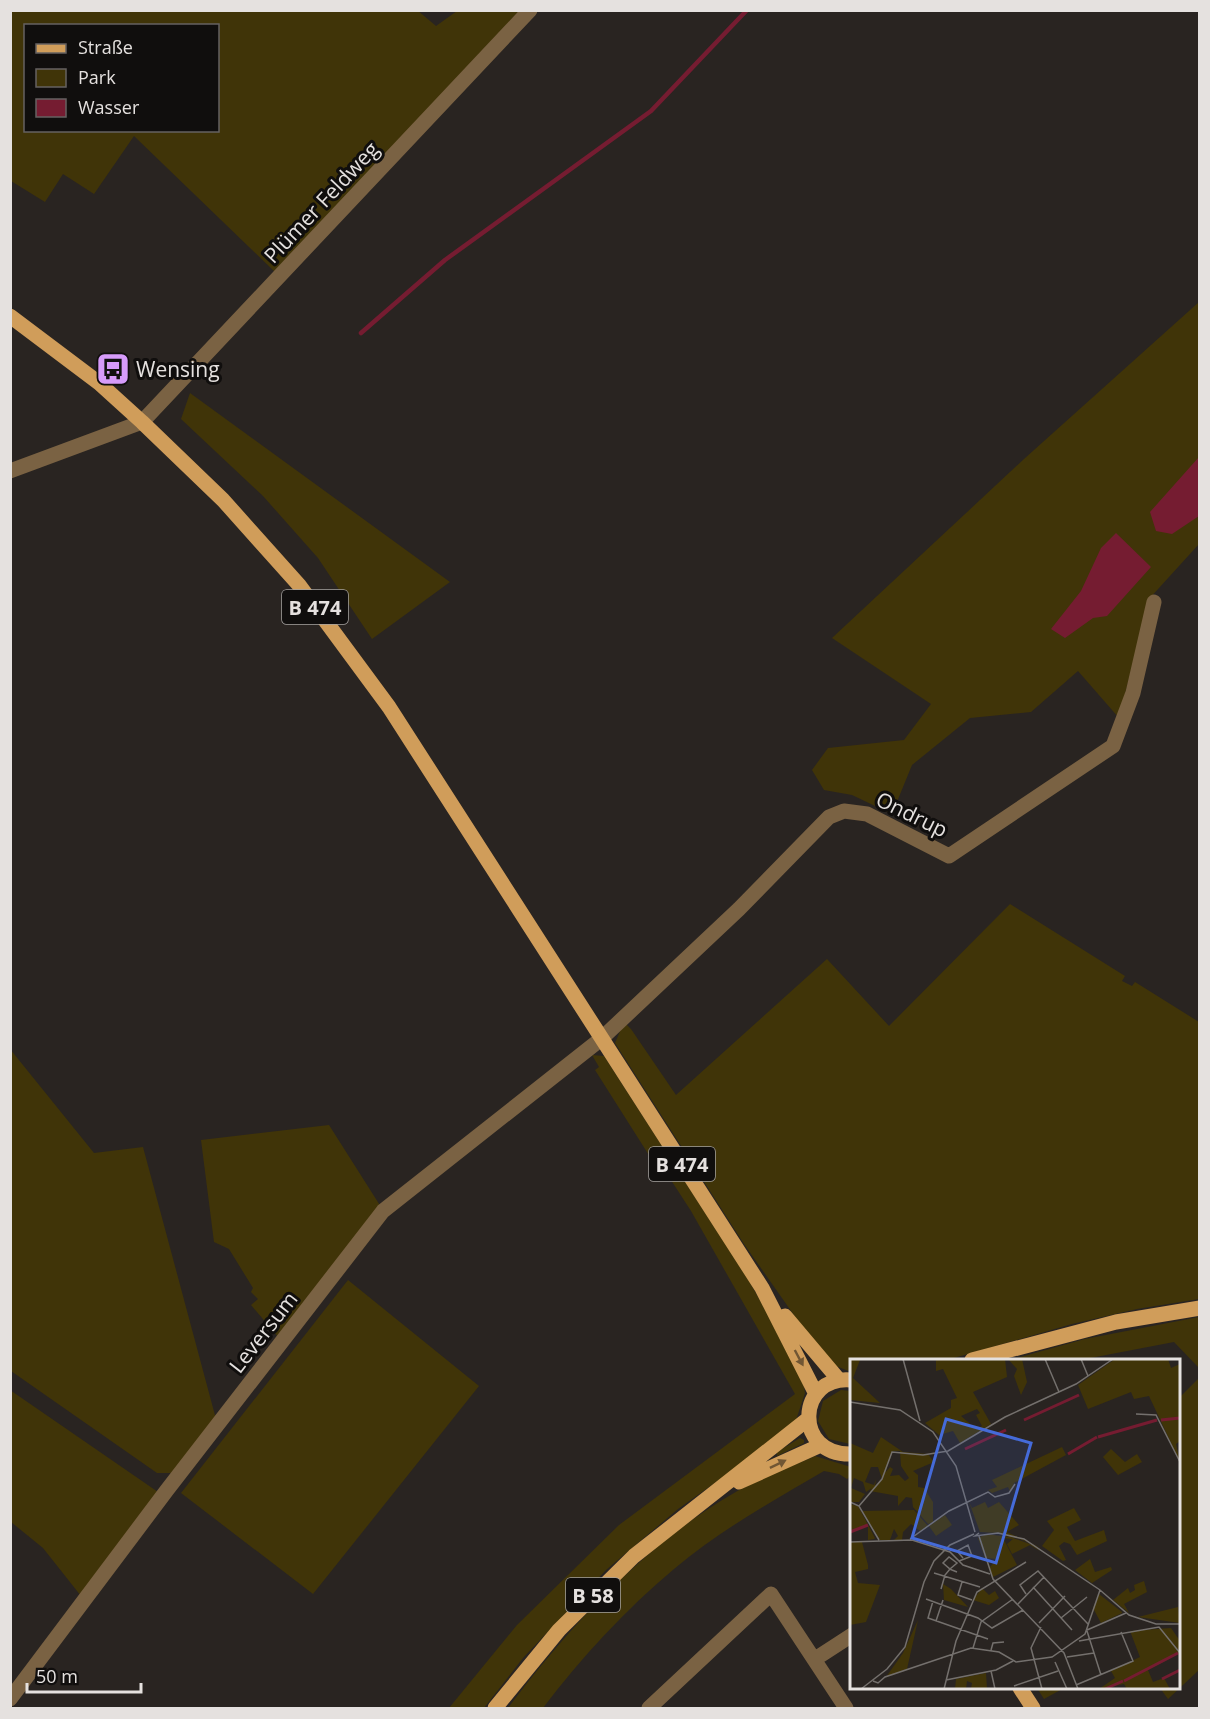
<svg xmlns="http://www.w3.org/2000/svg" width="1210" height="1719" viewBox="0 0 1210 1719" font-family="'Open Sans',sans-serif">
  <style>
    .green { fill: #403408; fill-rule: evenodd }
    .water { fill: #751c31 }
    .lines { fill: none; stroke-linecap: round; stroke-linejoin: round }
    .stream { stroke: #751c31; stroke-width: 4.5 }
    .minor { stroke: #7a6243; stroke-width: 15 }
    .tertiary { stroke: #7a6243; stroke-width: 15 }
    .primary { stroke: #d09d5a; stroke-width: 15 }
    .oneway { fill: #705634 }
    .labels { text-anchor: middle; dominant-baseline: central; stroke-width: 6; stroke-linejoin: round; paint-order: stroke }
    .shield { fill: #100e0d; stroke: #a5a2a0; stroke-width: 1.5 }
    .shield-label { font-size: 20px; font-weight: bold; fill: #e5e1df }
    .street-label { font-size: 21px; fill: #e5e1df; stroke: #100e0d }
    .poi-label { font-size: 21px; fill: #e5e1df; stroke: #100e0d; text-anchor: start }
    .inset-river { fill: none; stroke: #751c31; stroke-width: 3 }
    .inset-road { fill: none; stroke: #74706d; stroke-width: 1.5 }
    .view { fill: #456bd9; fill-opacity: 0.15; stroke: #456bd9; stroke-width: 3 }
    .inset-edge { fill: none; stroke: #e5e1df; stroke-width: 3 }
  </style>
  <rect width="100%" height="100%" fill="#292421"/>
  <path class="green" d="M417 10 436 26 457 11H519L275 272 134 136 94 194 63 174 45 202 11 181V11ZM26 26H218V130H26Z
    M1199 302V544L1149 599 1119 718 1078 671 1031 712 970 718 912 765 892 814 852 795 824 790 812 770 828 748 904 740 931 704 832 638 1024 459Z
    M190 393 450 582 372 639 318 558 263 496 181 419Z
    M1010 904 1125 976 1122 981 1132 986 1135 982 1199 1022V1299L1137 1309 1072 1324 947 1360H852L851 1372 836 1366 822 1355 744 1244 615 1043 624 1022 631 1029 676 1095 827 959 889 1026Z
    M10 1049 94 1153 143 1147 216 1419 174 1473H157L11 1371Z
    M592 1055 604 1056 748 1279 802 1376 805 1393 796 1420 781 1436 678 1509 606 1570 523 1658 484 1708H449L517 1625 619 1525 795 1394 691 1211 669 1177 652 1160 595 1070 599 1067Z
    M329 1125 381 1207 279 1338 251 1305 258 1299 251 1292 253 1288 229 1249 214 1242 201 1140Z
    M348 1280 479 1386 313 1594 181 1493Z
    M1199 1317V1368L1174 1342 1080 1360H1010L1085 1339Z
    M1199 1378V1670L1168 1699 1160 1688H1178L1179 1398Z
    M10 1390 158 1492 81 1596 43 1548 11 1522Z
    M841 1390 851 1391 850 1444 829 1439 818 1421 823 1401Z
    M800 1438 804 1440V1443L777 1456V1452Z
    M815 1456 851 1467V1476L847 1479 839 1474 824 1471C773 1501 720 1530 674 1569 626 1609 581 1658 543 1708H508C574 1620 659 1529 760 1479 778 1471 797 1464 815 1456Z
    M1037 1688H1064L1044 1699Z"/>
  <path class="water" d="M1199 457V516L1172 534 1156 531 1150 512Z
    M1116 533 1151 567 1107 616 1093 618 1065 638 1051 629 1081 591 1101 548Z"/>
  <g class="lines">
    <path class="stream" d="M361 333 445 260 651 111 747 10"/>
    <path class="minor" d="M10 471 142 422
      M815 1659 852 1635
      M10 1699 167 1490 383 1211 601 1039 739 909 829 817 844 811 867 814 949 856 1113 746 1133 693 1154 602
      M649 1708 771 1594 846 1708"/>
    <path class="tertiary" d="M142 422 530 10"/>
    <path class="primary" d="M10 316 99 383 142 422 223 500 299 585 389 707 762 1288 816 1394
      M785 1316 839 1380
      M972 1360 1116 1322 1200 1308
      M852 1380C797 1374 792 1456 852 1454
      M739 1482 821 1445
      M1020 1688 1033 1708
      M495 1708 559 1630 634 1556 808 1419"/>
  </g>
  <defs><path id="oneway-solid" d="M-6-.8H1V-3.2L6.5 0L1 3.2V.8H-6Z" transform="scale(1.5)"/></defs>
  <g class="oneway">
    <use href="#oneway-solid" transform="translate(799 1358) rotate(62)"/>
    <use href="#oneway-solid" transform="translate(778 1464) rotate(-26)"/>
  </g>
  <defs>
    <symbol id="bus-square" viewBox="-11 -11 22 22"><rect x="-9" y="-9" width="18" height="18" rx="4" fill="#d69bfa" stroke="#100e0d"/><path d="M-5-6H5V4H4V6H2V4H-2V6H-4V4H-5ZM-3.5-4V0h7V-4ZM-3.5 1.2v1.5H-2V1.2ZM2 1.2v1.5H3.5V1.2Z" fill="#111"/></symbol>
  </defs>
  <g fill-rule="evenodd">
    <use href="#bus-square" x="94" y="350" width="38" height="38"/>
  </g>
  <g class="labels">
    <g class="shield">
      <rect x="282" y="590" width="66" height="34" rx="4.5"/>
      <rect x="649" y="1147" width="66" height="34" rx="4.5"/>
      <rect x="566" y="1578" width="54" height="34" rx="4.5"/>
    </g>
    <g class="shield-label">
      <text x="315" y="607">B 474</text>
      <text x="682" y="1164">B 474</text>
      <text x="593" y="1595">B 58</text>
    </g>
    <g class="street-label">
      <text transform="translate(321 202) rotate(-47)">Plümer Feldweg</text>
      <text transform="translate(912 814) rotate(26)">Ondrup</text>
      <text transform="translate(263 1332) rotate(-52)">Leversum</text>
    </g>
    <g class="poi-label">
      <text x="136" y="369">Wensing</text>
    </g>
  </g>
  <g transform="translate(850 1359)">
    <rect width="330" height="330" fill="#292421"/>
    <path d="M1 0 10 1 3 19 30 44 0 41ZM86 0H155L157 18 123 33 141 65 110 84 103 72 89 76 75 64 101 49V41L107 39 93 10 86 12ZM127 50 130 54 126 56 132 67 126 70 111 57ZM158 0H172L177 23 171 36 164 17 167 10ZM265 0H318L321 9 330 5V82L326 85 330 103 299 37 284 40 281 33 238 50 228 26ZM31 78 53 93 78 95 84 103 63 112 68 116V128L74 129 83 143V163L78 165 63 148 62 139 56 138 48 147V137L20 132 22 129 16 133 13 123 4 119 1 129 15 135 9 143H0V84L23 94ZM43 92H50L51 107 59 119 55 122 49 116 40 117 43 110 40 108 35 114ZM21 108H28L32 120 25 127 26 120 24 126 15 123ZM212 88 216 96 164 124 160 132 158 128 142 134 138 131 147 128 142 121ZM261 90 275 103 287 95 292 103 268 116 253 98ZM119 143 122 149 135 143 138 149 149 143 169 166 157 173 191 189 149 174 130 173ZM0 145 8 147 25 179 24 180 18 181V167L0 174ZM224 149 231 161 217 168 225 182 254 171 257 182 227 196 220 185 214 183 209 187 216 201 213 202 192 187 204 171 197 162ZM64 151 78 167 70 172 61 165 53 173 52 181H44L48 177 44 170 40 181H30L12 152ZM95 156 102 166 86 177 79 167ZM136 175 167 179 182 185 190 192 180 186 162 195 157 185 163 180 153 179 167 206 143 218 139 209 147 200 135 199 128 179ZM0 183H12L18 206V210L5 213 8 224 30 226 16 263 0 266ZM240 200 245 213 261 208 262 211 242 224 225 211ZM294 222 297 233 274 245 279 254 263 241 278 229 280 234 285 231 284 226ZM93 225 101 230 118 248 94 241ZM132 229 139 236 145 232 149 239 139 246 123 241ZM249 235 272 253V254L251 264 243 249ZM328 248 330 264 288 258ZM68 261 57 310 36 318 53 294ZM321 269 330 282V294L298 311 303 323 314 319 320 330H277L274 325 249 330 265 319 261 312 290 298 280 272ZM136 314 137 330H121L122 324 117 322 116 330H105L106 320Z" fill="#403408" fill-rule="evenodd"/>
    <path class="inset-river" d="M174 61 229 36M311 61 330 59M248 78 307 61M115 90 156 71M218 95 247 78M0 173 18 166M312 320 330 311M274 322 328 294M255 330 273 322"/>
    <path class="inset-road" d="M53 0 70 62M195 0 209 33M231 0 238 17M0 43 50 51 83 73 106 107 125 173M286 55 306 56 330 103M0 143 9 147 29 181M9 147 32 120 42 93 73 96 98 92 155 58 226 25 263 0M129 174 125 177 148 174 174 180 250 231 279 256 306 265H330M129 177 143 220 214 294 228 330M60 180 99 152 138 133 145 138 159 134 165 125M0 183 62 181 100 193 113 206 140 215M109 202 122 197 118 186 107 192 113 199M84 214 130 228M112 223 108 236 122 241M183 228 222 271M91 230 95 216 100 210 107 204 99 198 93 204 100 210 102 211 107 213M176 235 170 226 188 212 238 265M76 240 128 259 142 269 173 251M83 242 78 259 138 280M168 245 194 218M211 259 237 238M86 262 93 241M189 264 215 237M191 268 181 289 192 330M237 271 276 254M237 272 251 316M229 282 309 268 330 294M123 289 131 263 163 240M141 291 143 284 154 283M217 298 244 294M205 303 217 330M141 312 145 330M96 321 146 311 163 302M23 322 28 324 35 318 121 289 149 293 166 303 202 298 235 275 250 231M226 326 283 302 271 273M164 327 208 312M11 330 37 310 55 288 74 223 84 202 100 186 124 175M94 330 106 282 127 233 176 203"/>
    <path class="view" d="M96 60 181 84 146 204 62 179Z"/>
    <rect width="330" height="330" class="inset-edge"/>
  </g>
  <rect width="1210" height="1719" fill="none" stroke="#e5e1df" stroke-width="24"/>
  <rect x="24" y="24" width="195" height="108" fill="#100e0d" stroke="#656261" stroke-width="1.5"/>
  <rect x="36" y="44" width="30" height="9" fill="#d09d5a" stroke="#656261" stroke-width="1.5"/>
  <text x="78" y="54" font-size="18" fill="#e5e1df">Straße</text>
  <rect x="36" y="69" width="30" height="18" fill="#403408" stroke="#656261" stroke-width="1.5"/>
  <text x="78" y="84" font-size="18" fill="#e5e1df">Park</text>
  <rect x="36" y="99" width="30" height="18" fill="#751c31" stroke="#656261" stroke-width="1.5"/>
  <text x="78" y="114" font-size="18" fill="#e5e1df">Wasser</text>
  <path d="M27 1683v9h114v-9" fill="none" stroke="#e5e1df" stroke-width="3"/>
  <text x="36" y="1683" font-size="18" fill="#e5e1df" stroke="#100e0d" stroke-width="4.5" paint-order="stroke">50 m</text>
</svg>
